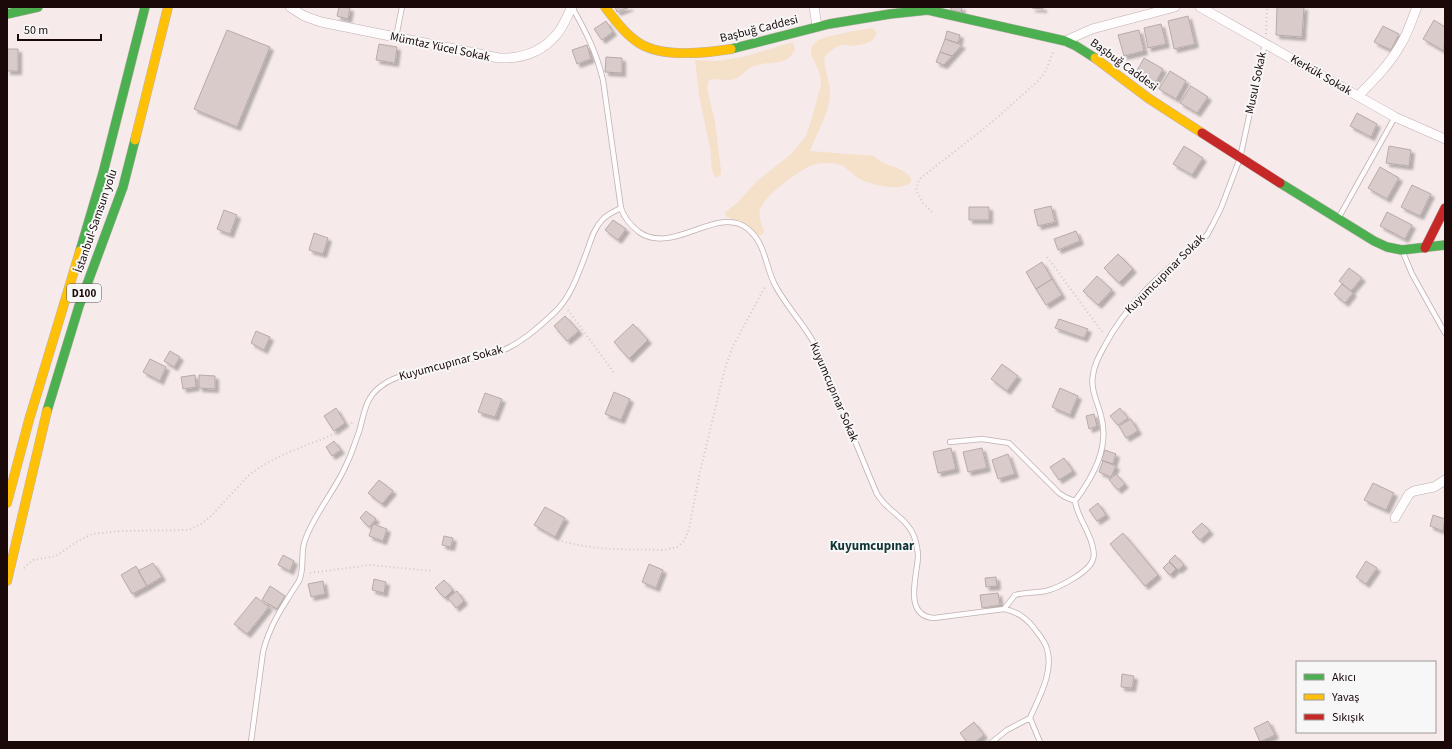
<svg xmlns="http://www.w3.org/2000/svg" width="1452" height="749" viewBox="0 0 1452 749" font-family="'Source Sans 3',sans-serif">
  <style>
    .green { fill: #f5e0ca }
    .building { fill: #dacbcb; stroke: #b9aaaa; filter: url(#shadow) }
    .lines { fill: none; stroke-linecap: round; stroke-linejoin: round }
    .lane-casing { stroke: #c0b0b1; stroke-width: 6 }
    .street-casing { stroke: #c0b0b1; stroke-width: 10 }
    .fast-casing { stroke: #c0b0b1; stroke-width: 10 }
    .slow-casing { stroke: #c0b0b1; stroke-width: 10 }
    .jam-casing { stroke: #c0b0b1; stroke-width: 10 }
    .path { stroke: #cfcaca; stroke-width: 2; stroke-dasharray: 1 3; stroke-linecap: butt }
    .lane { stroke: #fefcfc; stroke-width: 4.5 }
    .street { stroke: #fefcfc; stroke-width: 9 }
    .fast { stroke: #4caf50; stroke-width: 9 }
    .slow { stroke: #ffc107; stroke-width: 9 }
    .jam { stroke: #c62828; stroke-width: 9 }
    .labels { text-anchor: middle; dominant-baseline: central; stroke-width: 4; stroke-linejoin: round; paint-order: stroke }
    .shield { fill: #f7f7f7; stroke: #5d5051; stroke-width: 1 }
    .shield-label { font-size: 11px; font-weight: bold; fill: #1b090a }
    .street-label { font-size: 12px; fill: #1b090a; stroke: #f7f7f7 }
    .neighbourhood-label { font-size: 13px; font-weight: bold; fill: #113434; stroke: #f7f7f7 }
  </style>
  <defs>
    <filter id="shadow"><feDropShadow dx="3.5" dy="3.5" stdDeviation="1" flood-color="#0004"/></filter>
  </defs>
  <rect width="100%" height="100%" fill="#f6eaea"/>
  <path class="green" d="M873 28 877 33C873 44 862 45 851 46 849 46 845 44 842 45 836 46 828 52 825 57 822 62 830 82 830 90 831 112 817 131 810 151L874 156C884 168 905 165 912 181 903 193 871 185 860 179 852 175 846 165 837 164 829 162 817 163 810 166 797 172 763 197 760 210 758 217 762 225 764 231L763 234 759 236C747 223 743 222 726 217L725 212 736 204 757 181 790 155 806 136 812 118 821 85 820 74 811 54 812 46 818 40 826 37 854 31Z
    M793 42 795 50C784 69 768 59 752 67 746 70 741 77 734 79 728 81 718 79 712 79L708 82 707 89 715 121 721 170V174L717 178 714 175 712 170 710 148 699 95 695 60 716 61 743 57Z"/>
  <path class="building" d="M339 7 350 8 348 19 337 16Z
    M615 7H630L617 12Z
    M951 7H962L961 12 951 10Z
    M1032 7H1043V9L1032 8Z
    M1277 7H1304L1302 37 1276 35Z
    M1188 16 1195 44 1174 49 1168 21Z
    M1434 20 1445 27 1444 51 1423 39Z
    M606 21 613 32 602 40 594 29Z
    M1161 24 1166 44 1148 48 1144 28Z
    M1383 26 1399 34 1391 50 1374 42Z
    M227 30 270 47 237 127 194 109Z
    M1139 30 1144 51 1124 56 1118 35Z
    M947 31 960 35 958 43 945 39Z
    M945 39 962 45 952 56 940 52Z
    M379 44 397 47 395 63 376 60Z
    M587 45 591 59 577 64 572 50Z
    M7 49H18V71H7Z
    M940 52 952 56 944 65 936 62Z
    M606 57 622 58V73L605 72Z
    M1144 58 1163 69 1154 85 1135 74Z
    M1170 71 1186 81 1176 99 1159 89Z
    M1191 86 1208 97 1197 113 1180 103Z
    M1357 113 1377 124 1371 137 1350 126Z
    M1184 146 1203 158 1192 175 1173 164Z
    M1389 146 1411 150 1409 166 1386 163Z
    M1380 167 1399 178 1387 199 1368 188Z
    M1412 185 1431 194 1420 216 1401 207Z
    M1051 206 1055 222 1038 226 1034 210Z
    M969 207H989V220H969Z
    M224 210 237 215 230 234 217 229Z
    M1387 212 1412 225 1405 239 1380 226Z
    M613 220 626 229 618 240 605 230Z
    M1076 231 1080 241 1058 250 1054 239Z
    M314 233 328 238 323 254 309 250Z
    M1118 254 1133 269 1119 283 1104 268Z
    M1042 262 1052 279 1036 289 1026 272Z
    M1349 268 1362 278 1351 291 1339 281Z
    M1097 276 1112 290 1098 305 1083 291Z
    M1052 279 1062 295 1046 305 1036 289Z
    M1342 284 1353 293 1345 303 1334 294Z
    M565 316 579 331 567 341 554 326Z
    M1059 319 1088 329 1084 338 1055 328Z
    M633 324 648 340 629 359 614 342Z
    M256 331 270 337 264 350 251 343Z
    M170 351 180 357 174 367 164 361Z
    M150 359 166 367 160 381 143 372Z
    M1002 364 1018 376 1007 391 991 379Z
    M195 375 196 387 183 389 181 377Z
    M199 375 215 376V389L199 388Z
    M1060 388 1078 396 1070 415 1052 407Z
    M614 392 630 399 621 420 605 414Z
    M485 393 502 399 495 417 478 412Z
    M336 408 345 423 334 431 324 416Z
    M1120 408 1128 418 1118 425 1110 416Z
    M1094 414 1097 426 1089 429 1086 416Z
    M1131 419 1138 431 1126 438 1119 426Z
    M334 441 341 450 332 456 326 447Z
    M951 448 956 469 938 473 933 452Z
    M982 448 987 468 968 472 963 452Z
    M1105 450 1116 454 1113 464 1101 460Z
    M1008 454 1015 474 998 479 992 460Z
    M1064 458 1073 471 1059 480 1050 467Z
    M1103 461 1116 466 1111 477 1099 472Z
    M1116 474 1125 484 1118 490 1109 480Z
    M379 480 393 491 382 504 368 493Z
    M1373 483 1394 493 1386 510 1364 500Z
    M1098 503 1106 515 1097 521 1089 510Z
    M545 507 565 518 555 537 534 525Z
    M366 511 376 519 369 527 360 518Z
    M1433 515 1445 519 1443 531 1430 526Z
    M1202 523 1210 531 1200 540 1192 532Z
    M373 524 387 529 383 541 369 536Z
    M1123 533 1158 575 1145 586 1110 544Z
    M444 536 453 538 451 547 442 545Z
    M283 555 294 561 290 571 278 565Z
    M1175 555 1184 565 1178 570 1169 561Z
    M1366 561 1377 568 1366 584 1356 577Z
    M1169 562 1176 569 1170 575 1163 568Z
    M153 563 162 577 147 586 138 571Z
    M649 564 663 570 656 588 642 582Z
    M136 566 147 586 132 594 121 575Z
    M996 577 997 586 986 587 985 578Z
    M374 579 386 582 384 593 372 590Z
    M444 580 453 590 445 598 435 588Z
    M323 581 325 594 311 597 308 584Z
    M270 586 285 596 277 609 262 600Z
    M457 591 464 601 456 608 448 598Z
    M998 593 1000 605 982 608 980 595Z
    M256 597 269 607 247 634 234 624Z
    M1122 674 1134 676 1132 688 1121 687Z
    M1268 721 1275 735 1260 742 1254 728Z
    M974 722 984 735 975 742H967L960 733Z"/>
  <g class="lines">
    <defs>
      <path id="lane" d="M572 7C586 32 596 51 603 80L621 208C624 218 630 225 639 232 673 256 718 204 748 229 766 244 765 266 775 285 786 306 803 323 814 343 821 357 827 373 833 388 848 423 862 459 877 494 880 498 883 503 887 506 896 515 909 523 914 536 916 542 918 550 918 557 917 576 903 616 934 618L1004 609C1017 611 1026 618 1034 628 1039 635 1045 641 1047 649 1054 672 1039 697 1030 718L1040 742
        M396 37 402 7
        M1339 217 1395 117
        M1402 250 1412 274 1445 333
        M950 442 982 439 1009 443 1059 493 1065 497 1075 501
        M1004 609 1015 595C1025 592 1035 593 1046 591 1058 588 1090 572 1093 559 1095 554 1093 548 1092 544 1088 529 1077 516 1075 501 1093 477 1110 447 1101 416 1098 403 1090 389 1093 375 1094 365 1099 356 1104 347 1126 304 1163 272 1199 242L1207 235 1213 224 1221 208 1240 158 1265 43
        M251 742 263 652C269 626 284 604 299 581 305 568 300 553 305 540 315 512 336 490 347 463 352 453 355 442 359 432 364 415 365 398 380 387 391 378 404 375 416 372 427 369 438 366 448 363 464 360 480 358 496 353 518 346 538 328 555 312 571 297 579 272 587 251 591 240 594 228 603 219 608 214 615 211 621 208
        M992 742 1007 730 1030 718"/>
      <path id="street" d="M290 7 304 16 321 22 499 58C521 59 542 52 557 34 563 27 567 16 572 7
        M814 7 817 26
        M1200 7 1395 117 1445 139
        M1065 41 1092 29 1175 7
        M1358 96C1374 80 1390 64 1401 44 1408 33 1412 19 1417 7
        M1395 518 1409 494 1414 491 1434 487 1445 480"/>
      <path id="fast" d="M7 14 38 7
        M731 49 829 24 890 14 928 10 1065 41 1076 46 1095 58
        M1280 183 1374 241 1387 247 1402 250 1445 245
        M80 251 103 173 145 7
        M47 411 79 306 123 187 135 140"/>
      <path id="slow" d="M605 7C615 20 625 34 639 43 662 58 706 53 731 49
        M1095 58 1148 98 1202 133
        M135 140 168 7
        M7 503 29 420 80 251
        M7 581 47 411"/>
      <path id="jam" d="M1202 133 1280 183
        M1425 248 1445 208"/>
    </defs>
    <use href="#lane" class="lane-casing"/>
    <use href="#street" class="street-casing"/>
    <use href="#fast" class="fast-casing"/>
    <use href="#slow" class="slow-casing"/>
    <use href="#jam" class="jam-casing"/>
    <path class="path" d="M1266 34 1267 7
      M932 212 923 203 916 190 918 182 922 177 991 123 1038 81 1045 72 1054 50
      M1047 257 1103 333
      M568 310 615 374
      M562 541C596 551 628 549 664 550L677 547 684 541 689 529 699 476 725 368 733 346 766 285
      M24 568 33 560 56 556 78 541 92 534 121 531 189 530 201 524 211 516 248 476C269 459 296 449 320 440 332 435 343 431 353 422
      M310 573 370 565 432 571"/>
    <use href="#lane" class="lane"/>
    <use href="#street" class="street"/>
    <use href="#fast" class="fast"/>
    <use href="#slow" class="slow"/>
    <use href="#jam" class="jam"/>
  </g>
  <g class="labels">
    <rect class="shield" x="67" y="284" width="34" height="18" rx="3"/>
    <g class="shield-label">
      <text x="84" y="293">D100</text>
    </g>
    <g class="street-label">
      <text transform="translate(759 29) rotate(-14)">Başbuğ Caddesi</text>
      <text transform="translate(440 47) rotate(12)">Mümtaz Yücel Sokak</text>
      <text transform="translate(1124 65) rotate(36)">Başbuğ Caddesi</text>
      <text transform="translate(1321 75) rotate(30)">Kerkük Sokak</text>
      <text transform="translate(1256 83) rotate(-78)">Musul Sokak</text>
      <text transform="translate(96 221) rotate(-71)">İstanbul-Samsun yolu</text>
      <text transform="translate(1165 274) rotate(-45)">Kuyumcupınar Sokak</text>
      <text transform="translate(451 363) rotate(-15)">Kuyumcupınar Sokak</text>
      <text transform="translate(834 392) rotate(67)">Kuyumcupınar Sokak</text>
    </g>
    <g class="neighbourhood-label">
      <text x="872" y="546">Kuyumcupınar</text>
    </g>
  </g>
  <rect width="1452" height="749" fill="none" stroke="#1b090a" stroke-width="16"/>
  <rect x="1296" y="661" width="140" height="72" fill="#f7f7f7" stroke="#9f9898"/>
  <rect x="1304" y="674" width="20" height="6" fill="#4caf50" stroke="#9f9898"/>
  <text x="1332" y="681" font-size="12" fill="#1b090a">Akıcı</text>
  <rect x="1304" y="694" width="20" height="6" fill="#ffc107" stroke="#9f9898"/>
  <text x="1332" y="701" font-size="12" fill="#1b090a">Yavaş</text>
  <rect x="1304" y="714" width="20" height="6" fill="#c62828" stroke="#9f9898"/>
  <text x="1332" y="721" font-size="12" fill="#1b090a">Sıkışık</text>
  <path d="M18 34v6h83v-6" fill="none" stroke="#1b090a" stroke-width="2"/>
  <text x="24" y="34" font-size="12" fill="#1b090a" stroke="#f7f7f7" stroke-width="3" paint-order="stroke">50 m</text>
</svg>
